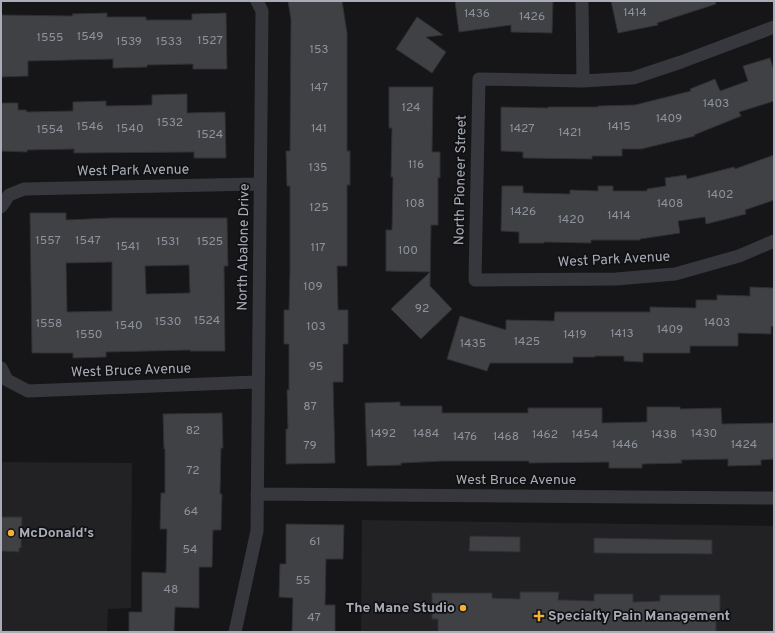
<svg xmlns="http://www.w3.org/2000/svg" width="775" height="633" viewBox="0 0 775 633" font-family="Overpass,sans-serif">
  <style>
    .built { fill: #222225 }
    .building { fill: #404145; stroke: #303034; fill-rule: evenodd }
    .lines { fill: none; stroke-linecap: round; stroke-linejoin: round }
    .street { stroke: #37383d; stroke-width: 13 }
    .poi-dot { fill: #f2b134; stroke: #111113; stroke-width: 1.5 }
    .labels { text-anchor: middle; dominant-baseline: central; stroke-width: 3.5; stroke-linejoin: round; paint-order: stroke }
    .number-label { font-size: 12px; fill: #8e929b }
    .street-label { font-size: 14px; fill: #a8adb8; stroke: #111113 }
    .poi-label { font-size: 14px; font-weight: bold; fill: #a8adb8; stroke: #111113; text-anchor: start }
  </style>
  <rect width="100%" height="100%" fill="#161618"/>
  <path class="built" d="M1 462 132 463 131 608 108 609 107 632H1Z
    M362 520 774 526V632H361Z"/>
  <path class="building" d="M288 1H342L347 33V151H350V185H347V266H337L338 310H348V344H343V382H333L335 463 286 464V429H288L287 390H289V344H284V310H289L290 270V186H287L286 151H290L291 19Z
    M455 1H553L552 33 511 32V25L459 32Z
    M611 1H715L716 4 657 23 658 25 618 33Z
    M107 13V17H146V20H192V14L226 13 227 69H193V64L147 65V67L113 68V59L28 61V76L1 77V15L73 16 72 14Z
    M417 17 443 35 426 37 446 52 432 73 396 49Z
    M770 58 774 71V101L739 112 741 116 694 135 695 136 641 149H622V156H592V159L523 158V152L501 151V107L548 108V107H598V106L635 105 691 91 690 89 715 79 720 91 748 81 743 66Z
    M389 87H433L432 152H440V178L438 177V225H431L430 286 452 309 421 339 391 309 430 272 386 271V230H392L393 177H391L392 128H389Z
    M187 94V113L225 112 226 158H194V152L74 153V149L27 150V152L1 151V103H18V110H26L27 112 73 111V102L106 101V106L152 105V95Z
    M774 155V200L745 210 746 214 706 224 705 217 678 221 680 233 640 239V240H591V243L544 242V243H519V232L501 231 502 186H523V193L570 194V190L598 191V186H613V191H647V189L666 186 665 178 686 175 687 179 734 167 735 169Z
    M30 213H66V220L111 218H227L228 266H224L225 351H190V350L106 352V357L73 358V353H32ZM112 262V311L67 312 66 263ZM189 265 190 293 146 294 145 266Z
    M750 287 774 288V327L771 326V334L738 333V346H690V353H643V362L624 361V356H595V357H573V363H490L487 371 447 359 460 316 506 330V320L554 321 555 312H650V307L696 308V300H717V295L750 296Z
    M400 402V406H442V413H528V408H602V423L647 422V407H680V409L721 408 722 424 774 423V459L761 460V465L728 466V459L681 460 682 463 642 464V468H609V462L529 463V461H443L401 463V465L367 466 365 403Z
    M222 413 223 448H221L220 494H222L221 530H213L212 567H199V608L175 607 174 632H129V612H142V572L166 573 167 529H160L161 493H165V449H164L163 414Z
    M1 517H22L21 548H19V552L1 551Z
    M286 524 344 525 343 559H326L325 605H335V632H292L293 598 279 597 280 564H286Z
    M470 536 520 537V552L469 551Z
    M594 538 712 540V554L594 553Z
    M520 592H559L558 600H567L594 601V594H633V602L660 601V595H720V622L716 621V632H438V619H432V593H492V598L520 599Z"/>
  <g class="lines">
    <path class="street" d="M582 1 583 81
      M774 27 681 62 633 78 583 81 479 79 475 280 616 279 675 274 739 256 774 241
      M1 207 9 195 24 189 260 184
      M1 368 7 380 28 391 258 382
      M257 494 774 498
      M235 632 257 531 262 11 257 1"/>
  </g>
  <g class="poi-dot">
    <circle cx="11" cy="533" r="4"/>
    <circle cx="463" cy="608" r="4"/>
    <path d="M537 610h4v4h4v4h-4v4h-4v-4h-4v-4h4z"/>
  </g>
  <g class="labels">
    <g class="number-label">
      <text x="635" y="13">1414</text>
      <text x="477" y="14">1436</text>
      <text x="532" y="17">1426</text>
      <text x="90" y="37">1549</text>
      <text x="50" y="38">1555</text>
      <text x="210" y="41">1527</text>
      <text x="129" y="42">1539</text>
      <text x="169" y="42">1533</text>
      <text x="319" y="50">153</text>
      <text x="319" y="88">147</text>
      <text x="716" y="104">1403</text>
      <text x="411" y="108">124</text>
      <text x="669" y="119">1409</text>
      <text x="170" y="123">1532</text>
      <text x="90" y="127">1546</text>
      <text x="619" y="127">1415</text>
      <text x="130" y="129">1540</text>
      <text x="319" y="129">141</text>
      <text x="522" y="129">1427</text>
      <text x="50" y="130">1554</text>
      <text x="570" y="133">1421</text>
      <text x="210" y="135">1524</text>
      <text x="416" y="165">116</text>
      <text x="318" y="168">135</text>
      <text x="720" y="195">1402</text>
      <text x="415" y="204">108</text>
      <text x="670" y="204">1408</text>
      <text x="319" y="208">125</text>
      <text x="523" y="212">1426</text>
      <text x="619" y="216">1414</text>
      <text x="571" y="220">1420</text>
      <text x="48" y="241">1557</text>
      <text x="88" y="241">1547</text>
      <text x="168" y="242">1531</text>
      <text x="210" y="242">1525</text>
      <text x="128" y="247">1541</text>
      <text x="318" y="248">117</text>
      <text x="408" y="251">100</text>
      <text x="313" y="287">109</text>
      <text x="422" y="309">92</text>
      <text x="207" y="321">1524</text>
      <text x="168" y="322">1530</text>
      <text x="717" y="323">1403</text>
      <text x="49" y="324">1558</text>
      <text x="129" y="326">1540</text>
      <text x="316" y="327">103</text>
      <text x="670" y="330">1409</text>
      <text x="622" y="334">1413</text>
      <text x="89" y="335">1550</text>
      <text x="575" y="335">1419</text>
      <text x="527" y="342">1425</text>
      <text x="473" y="344">1435</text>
      <text x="316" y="367">95</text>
      <text x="310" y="407">87</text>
      <text x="193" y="431">82</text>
      <text x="383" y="434">1492</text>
      <text x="426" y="434">1484</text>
      <text x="704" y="434">1430</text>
      <text x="545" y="435">1462</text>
      <text x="585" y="435">1454</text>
      <text x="664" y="435">1438</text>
      <text x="465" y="437">1476</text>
      <text x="506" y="437">1468</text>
      <text x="625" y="445">1446</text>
      <text x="744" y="445">1424</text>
      <text x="310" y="446">79</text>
      <text x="193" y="471">72</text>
      <text x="191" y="512">64</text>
      <text x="315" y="542">61</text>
      <text x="190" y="550">54</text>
      <text x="303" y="581">55</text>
      <text x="171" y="590">48</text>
      <text x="314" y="618">47</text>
    </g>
    <g class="street-label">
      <text transform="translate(133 171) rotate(-1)">West Park Avenue</text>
      <text transform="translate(461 180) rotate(-89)">North Pioneer Street</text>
      <text transform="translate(244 247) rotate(-89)">North Abalone Drive</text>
      <text transform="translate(614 260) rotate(-3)">West Park Avenue</text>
      <text transform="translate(131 371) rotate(-2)">West Bruce Avenue</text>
      <text x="516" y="480">West Bruce Avenue</text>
    </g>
    <g class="poi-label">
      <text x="19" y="533">McDonald's</text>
      <text x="455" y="608" text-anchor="end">The Mane Studio</text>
      <text x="548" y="616">Specialty Pain Management</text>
    </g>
  </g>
  <rect width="775" height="633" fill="none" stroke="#a8adb8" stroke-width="4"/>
</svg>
